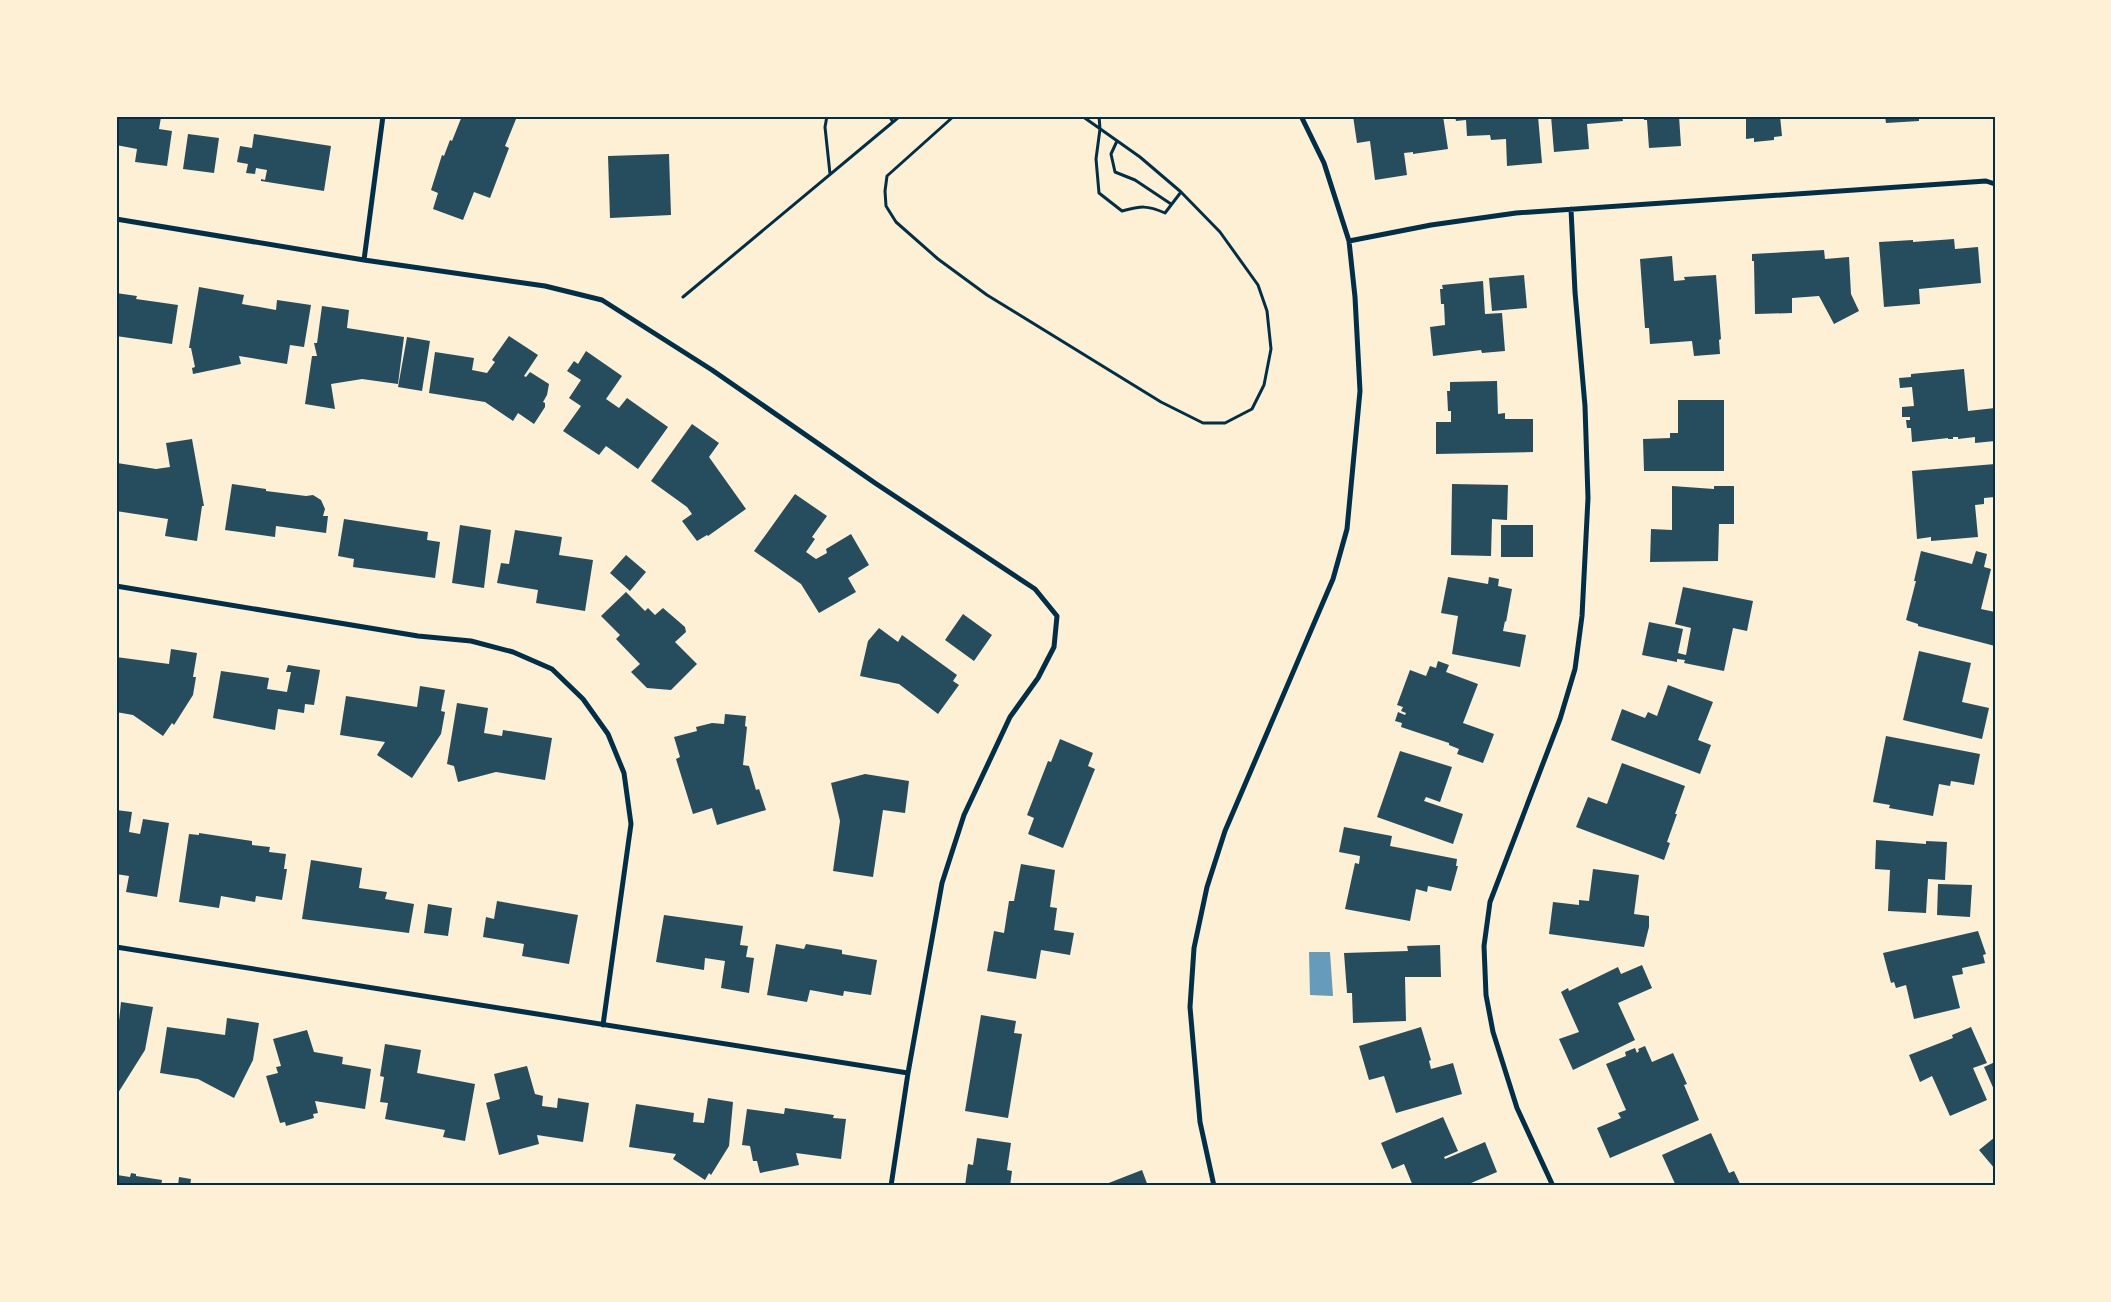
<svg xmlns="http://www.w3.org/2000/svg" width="2111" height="1302" viewBox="0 0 2111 1302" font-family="'Source Sans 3',sans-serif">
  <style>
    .water { fill: #669bbc }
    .building { fill: #264d5e }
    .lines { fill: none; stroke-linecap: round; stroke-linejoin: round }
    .path { stroke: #003049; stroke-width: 3 }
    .minor { stroke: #003049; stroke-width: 5 }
    .neatline { fill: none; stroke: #003049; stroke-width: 2 }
  </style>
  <rect width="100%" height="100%" fill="#fdf0d5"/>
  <path class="water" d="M1309 952H1330L1333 996 1310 995Z"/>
  <path class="building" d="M116 116 143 118V116L161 117 159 129 172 131 167 166 135 162 137 149 116 145Z
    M462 116H508L516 119 505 146 509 148 490 198 474 192 463 220 433 209 438 193 431 190 442 155 444 156 450 140 452 141Z
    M1353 116H1443L1448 149 1413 154V152L1404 153 1407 175 1375 180 1370 141 1357 143Z
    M1455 116H1538L1542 163 1507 166 1506 139 1491 140 1490 135 1467 136 1466 120 1456 121Z
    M1551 116H1622L1623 121 1587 124 1589 149 1554 152Z
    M1644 116H1679L1681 146 1649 148 1647 120H1644Z
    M1746 116H1780L1782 136 1774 137V140L1754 142V138L1746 139Z
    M1885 116H1919V121L1886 123Z
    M188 134 219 138 214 173 183 169Z
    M254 134 331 146 324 191 261 181V179L265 180 267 170 256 168 255 174 246 173 248 164 237 162 240 146 252 148Z
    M669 154 671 215 610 218 608 156Z
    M1954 239 1955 249 1978 247 1981 283 1919 289 1920 304 1884 307 1879 242 1913 240V242Z
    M1824 250 1825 259 1849 257 1851 294 1859 311 1834 324 1819 296 1792 298V313L1755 314 1754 261H1752V254Z
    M1672 256 1674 281 1685 280 1684 277 1716 275 1721 339 1719 340 1720 354 1694 356 1692 341 1650 344 1649 328H1645L1640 259Z
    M1524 275 1527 308 1492 311 1489 278Z
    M1483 281 1485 314 1502 313 1505 351 1482 353 1481 350 1433 356 1430 327 1445 325 1444 304H1441L1440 289H1443L1442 285Z
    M199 287 244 295 242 304 276 310 277 300 311 305 304 347 290 345 287 364 239 356 241 364 193 374 192 368 195 367 191 348H189Z
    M116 293 137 296 136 299 178 305 172 344 116 336Z
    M322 306 349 310 347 328 404 337 398 384 362 379 331 384 335 409 305 404 312 356H317L314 343H317Z
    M509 336 538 355 524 376 526 377 530 372 549 384 547 395 543 402 545 403V407L534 424 518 413 513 421 485 402 429 393 435 352 474 358 472 370 487 373 495 362 492 360Z
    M407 337 430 341 422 391 398 387Z
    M586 351 622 376 606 399 619 408 627 398 668 427 638 469 606 446 599 455 563 431 581 406 569 398 581 380 567 371 574 361 578 364Z
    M1964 369 1968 411 1995 408V441L1975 443V437L1958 439V437H1953V439H1948V438L1912 442 1911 428H1907L1906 420H1910V417H1902V407L1914 406 1912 387 1900 388 1899 378 1911 377V374Z
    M1497 381 1498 414 1505 413V419H1533V452L1436 454V422H1451V411H1448L1447 391H1450V382Z
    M1678 400H1724V471H1644L1643 439 1670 438V433H1678Z
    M692 424 719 443 709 457 746 509 708 536 707 535 697 541 682 521 692 514 687 507 651 481Z
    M192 439 204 506H202L197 541 165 536 168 519 116 511 117 463 156 469 170 467 166 443Z
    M1995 464V497L1984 498V504L1975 505 1978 537 1931 541V537L1917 539 1912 471Z
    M232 484 266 489V491L306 496 313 495 321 500 325 509 323 516H328L326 533 276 526 275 537 225 530Z
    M1452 484 1508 485 1507 520 1492 519 1491 556 1451 555Z
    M1672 486 1714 489V486H1734V524H1719L1718 561 1650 562 1651 529 1672 530Z
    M795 494 827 516 812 537 815 539 806 552 816 559 827 553 826 549 851 534 869 565 848 578 856 592 819 613 801 584 754 551Z
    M344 519 428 532 427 540 440 542 435 578 353 567 354 559 338 556Z
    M460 525 491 530 484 588 452 583Z
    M1501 525H1533V557H1501Z
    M515 530 562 537 559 555 593 560 585 611 536 603 538 590 497 583 501 563 509 564Z
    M1921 551 1972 564 1976 551 1987 554 1984 567 1991 569 1981 609 1995 612V646L1918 626V624L1906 620 1916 581H1914Z
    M626 555 646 572 630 591 610 573Z
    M1448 577 1488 584 1489 577 1499 579 1498 586 1512 589 1506 622 1505 621 1503 631 1526 635 1520 667 1452 654 1458 616 1441 613Z
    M1683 587 1753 601 1747 631 1733 628 1724 671 1684 663 1685 660 1677 659V662L1642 655 1649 622 1683 629 1678 653 1686 655 1691 628 1675 624Z
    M626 592 645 611 648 608 655 615 663 608 685 627 686 632 675 642 697 664 671 690 647 688 631 672 640 664 616 639 620 635 601 616Z
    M963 614 992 635 974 661 945 640Z
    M879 628 898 642 902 635 957 675 953 681 959 685 938 714 899 684 860 676 868 641Z
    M171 649 197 653 193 677H196L193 695 174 725 172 723 163 736 133 715 116 712V657L169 664Z
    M1919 651 1971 663 1962 702 1989 708 1982 739 1903 720Z
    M1438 661 1449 665 1446 672 1478 684 1463 723 1494 734 1483 763 1457 754 1459 749 1449 745V743L1401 727 1402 723 1395 721 1398 712 1405 715 1406 713 1401 711 1403 707 1397 705 1410 670 1426 676 1430 666 1436 668Z
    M288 665 320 670 314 705 305 704 304 713 278 709 275 730 213 718 221 671 269 678 267 689 287 692 291 672H286Z
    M1668 685 1713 702 1698 740 1711 745 1700 774 1611 740 1622 709 1645 718 1648 712 1657 716Z
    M420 686 445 690 441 711 445 712 441 734 412 778 377 755 385 742 340 735 346 696 417 707Z
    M457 703 488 708 484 733 502 736 503 730 552 738 545 780 496 772 458 782 454 766 447 764Z
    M725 714 746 716 745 726 747 727 743 765 749 766 756 790 759 789 766 810 717 825 712 808 693 814 676 759 680 757 674 737 697 731 696 727 712 723 724 724Z
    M1886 736 1980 754 1974 785 1951 781 1950 786 1939 784 1933 816 1889 808 1890 805 1873 802Z
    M1060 739 1093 753 1088 766 1095 769 1063 848 1028 834 1034 818 1027 815 1048 761 1051 762Z
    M1400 751 1452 767 1440 802 1426 797 1424 801 1463 814 1453 844 1377 817Z
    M1622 763 1685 786 1675 814H1677L1667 842 1670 843 1664 860 1576 827 1588 797 1607 804Z
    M865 774 909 781 905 813 883 810 873 877 833 871 840 821 831 783Z
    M116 810 132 812 129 832 140 834 143 819 169 823 157 897 126 892 129 876 116 874Z
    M1344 827 1392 836 1390 846 1457 859 1456 866H1458L1451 891 1428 886 1427 892 1416 889 1410 921 1345 909 1355 863 1359 864 1360 856 1339 852Z
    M199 833 252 841V845L270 847 269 852 286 854 284 869H287L282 900 256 896 255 902 221 896 219 908 179 902 189 834 199 835Z
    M1876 840 1926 844V841L1947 842 1945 880 1928 879 1926 913 1888 911 1890 870 1875 869Z
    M311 860 362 868 359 888 387 892 385 899 414 904 409 933 302 919Z
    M1021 864 1055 870 1050 907 1057 908 1054 930 1074 933 1070 955 1041 950 1036 979 987 971 994 931 1004 933 1009 901H1014Z
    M1593 869 1639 875 1634 914 1649 916V927L1644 947 1549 934 1553 902 1579 905V900L1589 901Z
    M1938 884 1972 885 1970 917 1937 915Z
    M497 901 578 915 569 964 522 956 524 944 483 937 486 917 494 919Z
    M428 904 452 908 448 936 424 933Z
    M664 915 743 926 740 945 748 946 746 957 754 958 749 993 721 988 725 961 705 958 704 970 656 962Z
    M1978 931 1986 954 1983 955 1985 963 1962 968 1963 974 1952 976 1960 1008 1914 1019 1906 985 1896 988 1894 982 1891 983 1883 953Z
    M776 944 804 949 806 944 842 950V954L877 960 871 995 844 991 843 996 810 990 807 1002 767 995Z
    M1440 945 1441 977H1405L1406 1021 1353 1023 1352 993H1347L1344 953 1408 951 1407 946Z
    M1642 965 1652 988 1618 1003 1635 1040 1573 1070 1559 1039 1579 1032 1561 992 1568 988 1569 991 1618 967 1621 974Z
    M121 1002 153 1007 145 1050 118 1093 116 1092V1020L119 1021Z
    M981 1015 1016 1021 1014 1033 1022 1034 1008 1118 965 1111Z
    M227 1018 259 1023 253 1060 234 1098 198 1079 160 1073 167 1027 225 1035Z
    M1421 1027 1431 1060 1429 1061 1431 1069 1453 1063 1462 1094 1396 1113 1384 1076 1369 1080 1359 1046Z
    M1971 1027 1987 1063 1973 1068 1987 1100 1950 1116 1932 1076 1920 1082 1909 1055 1953 1038 1952 1035Z
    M307 1030 314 1052 343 1057 342 1064 371 1069 365 1109 315 1101 318 1113 313 1114 314 1118 286 1126 285 1122 280 1123 266 1076 278 1073 276 1067 281 1066 273 1039Z
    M385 1044 421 1050 417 1073 475 1084 465 1141 443 1137 445 1130 385 1119 388 1103 380 1102 384 1077 380 1076Z
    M1645 1046 1652 1062 1673 1053 1687 1084 1684 1085 1699 1120 1610 1158 1597 1128 1621 1118 1618 1113 1626 1110 1606 1064 1626 1056 1625 1052 1635 1048 1637 1053 1639 1051 1638 1049Z
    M1995 1062V1092L1984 1067Z
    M527 1066 535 1094 543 1096 542 1106 557 1108 558 1098 589 1103 583 1142 537 1135 539 1144 499 1155 486 1103 500 1099 494 1074Z
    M708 1098 733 1102 729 1146 711 1175 709 1173 705 1180 673 1159 676 1154 629 1147 636 1104 694 1113 693 1122 704 1123Z
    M785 1108 834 1115 833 1118 846 1119 841 1159 796 1153 799 1165 760 1173 757 1161H753L750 1146 742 1145 747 1109 784 1114Z
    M1443 1117 1458 1151 1444 1157 1445 1159 1485 1142 1497 1172 1464 1186H1413L1404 1164 1392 1169 1381 1143Z
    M1711 1133 1729 1173 1734 1171 1741 1186H1676L1662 1155Z
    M1995 1137V1169L1979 1150Z
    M977 1138 1011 1143 1007 1170 1012 1171 1010 1186H965L968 1164 973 1165Z
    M1142 1170 1148 1186H1101Z
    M131 1173 136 1174V1176L162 1180 161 1186H116L117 1175 130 1177Z
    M179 1177 191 1179 190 1186H178Z"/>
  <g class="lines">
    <path class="path" d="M827 116 825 127 830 174
      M954 116 887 176 885 191 886 206 896 222 938 259 987 295 1161 402 1203 423H1225L1252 409 1264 385 1271 349 1267 311 1258 285 1220 232 1181 192 1140 157 1082 116
      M1099 116 1100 129 1096 159 1099 193 1122 211C1141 206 1147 205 1165 213L1181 192
      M893 122 900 116
      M1117 141 1111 154 1115 172 1135 180 1171 204
      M683 297 893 122 889 116"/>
    <path class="minor" d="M116 219 364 260 545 286 602 300 712 370 875 483 1035 589 1057 616 1054 647 1038 678 1010 717 964 815 942 883 908 1073 891 1186
      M1349 241 1431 225 1516 213 1986 181 1995 184
      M364 260 383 116
      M116 586 418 636 471 641 513 652 552 669 583 699 608 734 624 773 631 824 603 1025
      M116 947 908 1073
      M1214 1186 1200 1122 1190 1007 1194 948 1207 887 1225 831 1333 579 1347 529 1360 391 1355 297 1349 241 1324 163 1301 116
      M1553 1186 1517 1108 1493 1032 1486 995 1484 946 1490 902 1560 719 1575 669 1582 616 1588 498 1585 406 1575 292 1571 209"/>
  </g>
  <rect width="2111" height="1302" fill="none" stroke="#fdf0d5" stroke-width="235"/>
  <rect x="118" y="118" width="1876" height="1066" class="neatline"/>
</svg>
